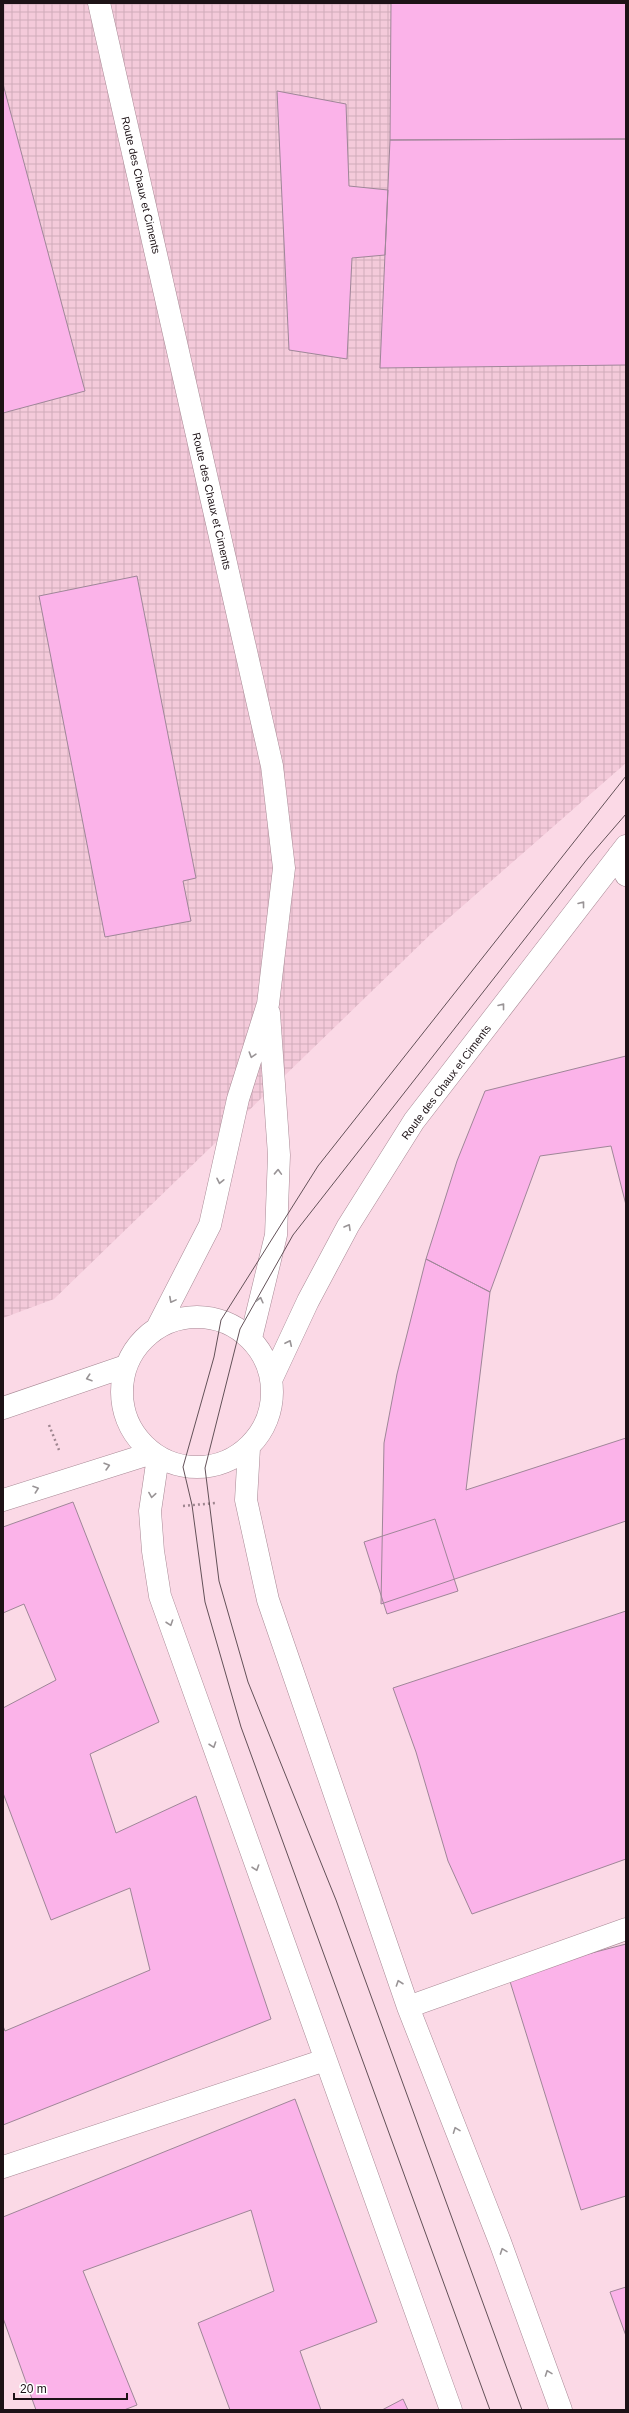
<svg xmlns="http://www.w3.org/2000/svg" width="629" height="2413" viewBox="0 0 629 2413" font-family="Helvetica,sans-serif">
  <style>
    .industrial { fill: url(#industrial-grid) }
    .building { fill: #fbb3e9; stroke: #9f8698 }
    .lines { fill: none; stroke-linecap: round; stroke-linejoin: round }
    .minor-casing { stroke: #a88995; stroke-width: 23 }
    .path { stroke: #9f8690; stroke-width: 2.5; stroke-dasharray: 2 3; stroke-linecap: butt }
    .minor { stroke: #fff; stroke-width: 22 }
    .tram { stroke: #635158; stroke-width: 1 }
    .oneway { stroke: #999496 }
    .labels { text-anchor: middle; dominant-baseline: central; stroke-width: 3; stroke-linejoin: round; paint-order: stroke }
    .street-label { font-size: 11px; fill: #1d1216; stroke: #fff }
  </style>
  <defs>
    <pattern id="industrial-grid" width="8" height="8" patternUnits="userSpaceOnUse"><rect width="8" height="8" fill="#f4cada"/><path d="M0 4h8M4 0v8" fill="none" stroke="#d1acba"/></pattern>
  </defs>
  <rect width="100%" height="100%" fill="#fbd9e6"/>
  <path class="industrial" d="M3 3H626V763L434 931 54 1299 3 1318Z"/>
  <path class="building" d="M391 3H626V139L390 140Z
    M3 84 85 391 3 413Z
    M277 91 346 104 349 186 388 190 385 255 352 258 347 359 289 350Z
    M626 139V365L380 368 390 140Z
    M137 576 196 878 183 881 191 921 105 937 39 596Z
    M626 1056V1205L611 1146 540 1156 490 1292 426 1259 457 1161 485 1091Z
    M426 1259 490 1292 466 1490 626 1438V1521L381 1604 384 1443 397 1374Z
    M73 1502 159 1722 90 1754 116 1833 196 1796 271 2019 3 2125V2026L5 2031 150 1970 130 1888 51 1920 3 1793V1708L56 1680 24 1604 3 1613V1527Z
    M435 1519 458 1591 387 1614 364 1542Z
    M626 1611V1859L472 1914 448 1861 416 1752 393 1688Z
    M626 1944V2196L581 2210 508 1975Z
    M295 2099 377 2322 300 2351 321 2410H230L198 2323 274 2291 251 2210 83 2271 137 2405 124 2410H36L3 2318V2217Z
    M626 2287V2336L610 2292Z
    M403 2399 408 2410H382Z"/>
  <g class="lines">
    <defs>
      <path id="minor" d="M99 3 272 766 284 868 268 1004 238 1099 210 1225 157 1328
        M618 856 626 875
        M122 1392a75 75 0 1 1 150 0a75 75 0 1 1-150 0Z
        M251 1338 276 1235 279 1155 269 1013
        M272 1378 308 1301 348 1226 414 1121 626 846
        M3 1408 126 1366
        M249 1448 246 1500 268 1600 408 2007 500 2242 561 2410
        M158 1457 150 1511 153 1551 160 1596 451 2410
        M3 1500 152 1453
        M408 2007 626 1929
        M3 2167 325 2060"/>
    </defs>
    <use href="#minor" class="minor-casing"/>
    <path class="path" d="M49 1425 59 1450
      M183 1506 215 1503"/>
    <use href="#minor" class="minor"/>
    <path class="tram" d="M490 2410 241 1727 205 1602 192 1505 183 1467 214 1357 221 1320 318 1166 626 776
      M522 2410 336 1900 248 1682 219 1581 205 1468 240 1329 293 1235 588 858 626 814"/>
  </g>
  <defs><path id="oneway-chevron" d="M-2-3.5L2.5 0L-2 3.5" fill="none" stroke-width="1.6" stroke-linecap="round" stroke-linejoin="round"/></defs>
  <g class="oneway">
    <use href="#oneway-chevron" transform="translate(582 904) rotate(-52)"/>
    <use href="#oneway-chevron" transform="translate(502 1006) rotate(-52)"/>
    <use href="#oneway-chevron" transform="translate(252 1055) rotate(107)"/>
    <use href="#oneway-chevron" transform="translate(278 1172) rotate(-88)"/>
    <use href="#oneway-chevron" transform="translate(220 1181) rotate(102)"/>
    <use href="#oneway-chevron" transform="translate(348 1227) rotate(-60)"/>
    <use href="#oneway-chevron" transform="translate(172 1300) rotate(118)"/>
    <use href="#oneway-chevron" transform="translate(260 1300) rotate(-76)"/>
    <use href="#oneway-chevron" transform="translate(289 1343) rotate(-65)"/>
    <use href="#oneway-chevron" transform="translate(89 1378) rotate(162)"/>
    <use href="#oneway-chevron" transform="translate(107 1466) rotate(-16)"/>
    <use href="#oneway-chevron" transform="translate(36 1489) rotate(-19)"/>
    <use href="#oneway-chevron" transform="translate(152 1495) rotate(99)"/>
    <use href="#oneway-chevron" transform="translate(170 1623) rotate(71)"/>
    <use href="#oneway-chevron" transform="translate(213 1745) rotate(71)"/>
    <use href="#oneway-chevron" transform="translate(256 1868) rotate(71)"/>
    <use href="#oneway-chevron" transform="translate(399 1983) rotate(-109)"/>
    <use href="#oneway-chevron" transform="translate(456 2130) rotate(-111)"/>
    <use href="#oneway-chevron" transform="translate(503 2251) rotate(-110)"/>
    <use href="#oneway-chevron" transform="translate(548 2373) rotate(-110)"/>
  </g>
  <g class="labels">
    <g class="street-label">
      <text transform="translate(141 185) rotate(77)">Route des Chaux et Ciments</text>
      <text transform="translate(212 501) rotate(77)">Route des Chaux et Ciments</text>
      <text transform="translate(446 1082) rotate(-53)">Route des Chaux et Ciments</text>
    </g>
  </g>
  <rect width="629" height="2413" fill="none" stroke="#1d1216" stroke-width="8"/>
  <path d="M14 2393v6h113v-6" fill="none" stroke="#1d1216" stroke-width="2"/>
  <text x="20" y="2393" font-size="12" fill="#1d1216" stroke="#ffffff" stroke-width="3" paint-order="stroke">20 m</text>
</svg>
